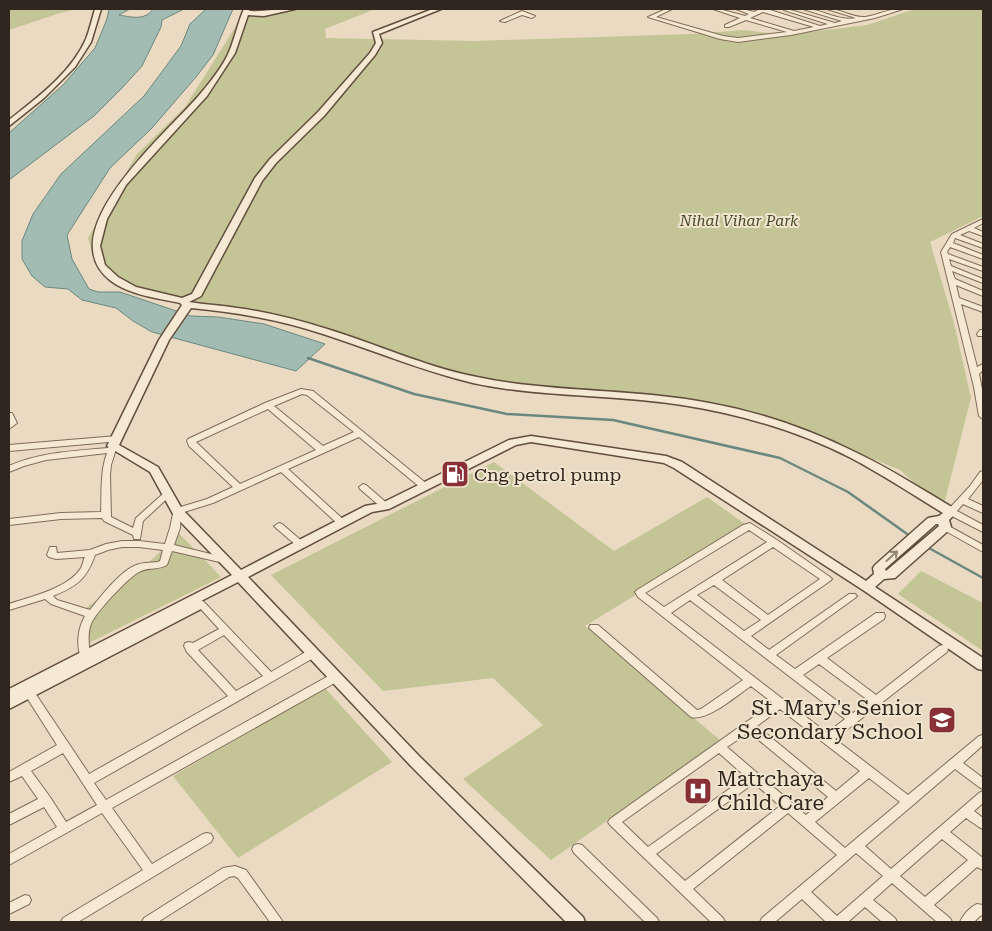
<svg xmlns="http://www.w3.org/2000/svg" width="992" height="931" viewBox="0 0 992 931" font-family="'Roboto Serif',serif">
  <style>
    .green { fill: #c3c596 }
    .water { fill: #a3bcb3; stroke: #6b887f }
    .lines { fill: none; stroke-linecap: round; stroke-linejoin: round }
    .stream { stroke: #6b887f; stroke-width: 2.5 }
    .street-casing { stroke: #806c5a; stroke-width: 2 }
    .secondary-casing { stroke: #624e3e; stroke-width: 3 }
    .street { fill: #f5e9d3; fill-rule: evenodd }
    .secondary { fill: #f5e9d3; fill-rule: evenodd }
    .oneway { stroke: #938878 }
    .labels { text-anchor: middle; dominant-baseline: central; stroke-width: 4; stroke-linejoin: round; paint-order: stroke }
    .far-park-label { font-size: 15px; font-style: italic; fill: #444c26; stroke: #f1e5cf }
    .poi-label { font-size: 18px; fill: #31261d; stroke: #f1e5cf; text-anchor: start }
    .near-poi-label { font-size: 21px; fill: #31261d; stroke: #f1e5cf; text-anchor: end }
  </style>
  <rect width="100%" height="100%" fill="#e9dac1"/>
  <path class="green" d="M9 9H77L60 13 9 30Z
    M253 9H375L325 29 326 38 474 41 691 34 744 30 786 35 867 25 915 9H983V216L930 242 954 323 971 398 943 508 900 470 839 445 725 411 479 384 417 367 329 332 180 301 112 281 96 265 88 238 137 154 185 107 246 10Z
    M494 462 614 551 707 497 748 526 585 626 721 741 551 860 463 779 543 725 493 678 383 691 271 575Z
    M172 526 221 577 89 643 87 607 146 565 165 547Z
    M921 571 983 603V651L898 594Z
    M325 688 392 762 238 858 173 776Z"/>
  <path class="water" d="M109 9H130L119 15C131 17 145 21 153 9H184L162 20 161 27 142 66 122 88 94 116 9 180V133L63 85 95 48 107 19Z
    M206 9H233L213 55 196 77 152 128 110 168 67 235 72 259 89 289 98 292H120L191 316 218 317 264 324 325 344 296 371 152 332 133 321 116 308 82 300 68 289 45 287 32 276 22 259V241L33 214 61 174 144 96 181 46 190 24Z"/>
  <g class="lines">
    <path class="stream" d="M308 358 414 394 507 414 613 420 780 458 848 492 910 536
      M927 547 983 578"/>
    <defs>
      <path id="street" d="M666 9H672L656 17 723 36 738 38 787 32 746 20 729 27H725V25L740 18 713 9H719L745 16 749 14 736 9H742L754 12 758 10V9H767L820 26 828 24 784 10 787 9 835 23 842 21 803 9C821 8 838 22 856 18L827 9C839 8 852 18 865 17 878 15 890 8 903 9L875 18 791 35 738 42 720 39 648 17ZM763 12 814 27 794 31 750 18Z
        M522 11 535 16 532 18 522 15 505 22 500 21Z
        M983 219V223L974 228 983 232V236L969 231 960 235 983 244V248L955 238 953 243 983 255V259L950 247 947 252 948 254 983 267V271L949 259 951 266 983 279V283L952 271 955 279 983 291V296L956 285 959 298 983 307V312L961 304 977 367 983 364V370L979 374 983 394V419L979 416 974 387 941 252 952 234Z
        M980 330H983V336H978L977 334Z
        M301 389 313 391 427 484 428 486 427 488H421L359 437 288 469 345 521 347 523 345 525H339L281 472 213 503 181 513 180 528 174 545 227 558 229 560 227 562 224 563 172 551 167 565C159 570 150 567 141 571 130 575 95 613 91 624 87 634 89 645 90 655L89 658 85 659 81 658C76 645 78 628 85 616L51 604 45 599 9 610V604C30 597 69 588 81 568 83 565 83 560 85 557L56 559 49 557 47 555 50 547H56L57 553 90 550 106 544 122 541H139L165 544 170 528 174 509 207 499 233 487 189 446 187 441 188 439 265 403ZM302 394 307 395 354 432 323 446 274 406ZM268 409 316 450 240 484 196 442ZM122 547H139L163 550 160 561 158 562C150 563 142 562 134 566 119 573 101 596 90 610L57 600 53 596C77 586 86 580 95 555L108 550Z
        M9 413H12L17 423 9 429Z
        M117 436 121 439 120 441 9 451V445Z
        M113 443 117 446 111 465 110 475 111 517 133 528 136 518 164 493 167 492 171 495 143 521 140 539H134L133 535 104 521 102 518 61 519 9 525V519L61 513 101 512C102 492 100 472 107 453L46 460 24 466 9 472V466C40 452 75 451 108 448L110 444Z
        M983 471V480L968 499 983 506V513L963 504 957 511 983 525V532L948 514 946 512 970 486 980 472Z
        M363 484 366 485 388 504 390 506 388 508H382L360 489 359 487Z
        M279 523 282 524 303 542 305 544 303 546H297L276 528 274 526Z
        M750 523 777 540 830 577 832 579 830 581 751 636 769 650 849 594H855L857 596 855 598 776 655 795 669 876 613H884L885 616 884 619 827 658 876 695 939 646 943 645 947 646 948 649 947 652 835 739 908 795 979 736 983 735V745L963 763 983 778V789L979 787 955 769 865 846 891 869 979 793 983 791V803L974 811 983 818V829L979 827 966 818 950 832 983 858V870L977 867 934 905 950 918 952 922H937L892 883 873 900 895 918 897 922H882L865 907 848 922H826L802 899 775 922H760L762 918 837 855 788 813 693 889 723 918 725 922H711L610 825 608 822 610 819 773 703 751 686C737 695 707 722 691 717L589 628 590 625H598L697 710 701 709 743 680 638 597 635 592 637 590 743 525ZM749 530 767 542 664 607 645 593ZM773 547 820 579 768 615 722 580ZM714 585 761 620 744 631 697 595ZM690 600 845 719 827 733 671 613ZM819 664 869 701 853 713 803 675ZM780 709 860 771 836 791 757 726ZM749 732 828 797 806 815 727 747ZM719 753 746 777 648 847 622 822ZM869 778 900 802 845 848 815 822ZM754 783 780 806 685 881 656 854ZM942 839 968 860 925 897 900 876ZM856 853 883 876 837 916 811 892Z
        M945 524 983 545V552L942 529 940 527 942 525Z
        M201 600 204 602 271 672 309 650 313 649 317 650 318 653 317 656 94 783 106 800 332 674 336 673 340 674 341 677 340 680 112 808 152 864 203 834 207 833 211 834 213 838 211 842 78 922H61L63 918 143 870 102 813 9 865V854L57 827 44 807 9 825V814L38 799 22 776 9 782V772L57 745 24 693 25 690 29 689 33 690 89 774 228 696 187 652 184 646 185 643 189 642 193 643 219 629 198 606 196 604 198 602ZM224 635 263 676 236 691 198 650ZM63 753 97 805 66 822 50 797 31 771Z
        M578 844 582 845 657 918 659 922H645L574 853 572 849 574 845Z
        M235 866 246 870 283 922H270L238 878 234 876 229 877 158 922H142L144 918 223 868Z
        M25 895 29 896 31 900 29 904 9 914V903Z
        M977 904 983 905V915L980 916 974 922H960C963 915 970 907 977 904Z"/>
      <path id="secondary" d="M95 9H101L91 42 75 67 44 98 9 126V120C37 98 71 73 86 39 90 29 92 19 95 9Z
        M244 9H250L249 11C265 12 280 8 295 9L264 16 248 15 235 53 207 96 126 185 107 219 100 246 105 265 118 277 136 287 182 298 192 294 255 178 270 159 318 112 370 53 376 43 373 32 433 9H441L379 34 382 43 375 55 324 116 276 163 262 181 201 296 189 302C205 305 221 305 237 308 268 312 298 320 327 329 377 344 425 367 477 377 553 393 632 388 709 403 760 412 811 430 857 453 891 469 923 490 955 509L957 512 949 520 951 527 949 530 895 578 884 579 875 587 983 658V670L978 669 863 590 674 468 664 463 531 442 516 445 389 509 372 512 248 577 420 757 583 917 585 922H566L410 765 238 582 201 601 204 605 203 608 9 709V689L232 575 173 514 150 472 107 446 159 340 182 305 180 303C157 298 130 295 111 281 47 232 170 131 201 93 211 81 223 66 229 52 235 38 238 22 244 9ZM191 308C236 312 280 320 323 334 373 350 422 371 473 383 542 398 613 394 682 405 740 414 798 431 851 458 883 475 912 494 943 513L939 516 928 518 875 565 873 568 874 574 866 581 682 462 666 456 531 436 509 440 382 503 365 506 241 570 182 509 158 467 119 445 169 340ZM936 524H938L939 526 886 571 885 569Z"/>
    </defs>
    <use href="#street" class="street-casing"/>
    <use href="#secondary" class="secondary-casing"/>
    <use href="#street" class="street"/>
    <use href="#secondary" class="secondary"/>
  </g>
  <defs><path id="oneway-shaft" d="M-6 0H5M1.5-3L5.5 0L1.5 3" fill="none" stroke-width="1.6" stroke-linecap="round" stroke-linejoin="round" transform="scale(1.25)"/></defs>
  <use class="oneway" href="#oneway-shaft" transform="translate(892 556) rotate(-42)"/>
  <defs>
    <symbol id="fuel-square" viewBox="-11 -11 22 22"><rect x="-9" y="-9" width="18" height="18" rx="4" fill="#893036" stroke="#f1e5cf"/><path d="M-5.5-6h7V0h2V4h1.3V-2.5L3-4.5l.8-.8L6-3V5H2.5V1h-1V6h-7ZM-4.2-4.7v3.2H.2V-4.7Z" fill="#fff"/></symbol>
    <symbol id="school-square" viewBox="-11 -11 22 22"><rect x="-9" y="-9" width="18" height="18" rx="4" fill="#893036" stroke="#f1e5cf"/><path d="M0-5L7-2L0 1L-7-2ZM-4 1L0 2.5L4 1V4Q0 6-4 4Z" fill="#fff"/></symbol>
    <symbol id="hospital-square" viewBox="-11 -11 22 22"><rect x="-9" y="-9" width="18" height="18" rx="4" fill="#893036" stroke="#f1e5cf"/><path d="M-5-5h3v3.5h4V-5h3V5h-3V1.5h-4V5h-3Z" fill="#fff"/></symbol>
  </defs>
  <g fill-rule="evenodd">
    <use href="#fuel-square" x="439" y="458" width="32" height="32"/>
    <use href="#school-square" x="926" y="704" width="32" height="32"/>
    <use href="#hospital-square" x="682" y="775" width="32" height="32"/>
  </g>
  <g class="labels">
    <g class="far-park-label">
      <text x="739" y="221">Nihal Vihar Park</text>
    </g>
    <g class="poi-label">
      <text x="474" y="474">Cng petrol pump</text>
    </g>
    <g class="near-poi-label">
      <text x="923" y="708">St. Mary's Senior<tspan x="923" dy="24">Secondary School</tspan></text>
      <text x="717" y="779" text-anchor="start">Matrchaya<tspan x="717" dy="24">Child Care</tspan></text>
    </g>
  </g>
  <rect width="992" height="931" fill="none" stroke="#31261d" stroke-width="20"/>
</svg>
